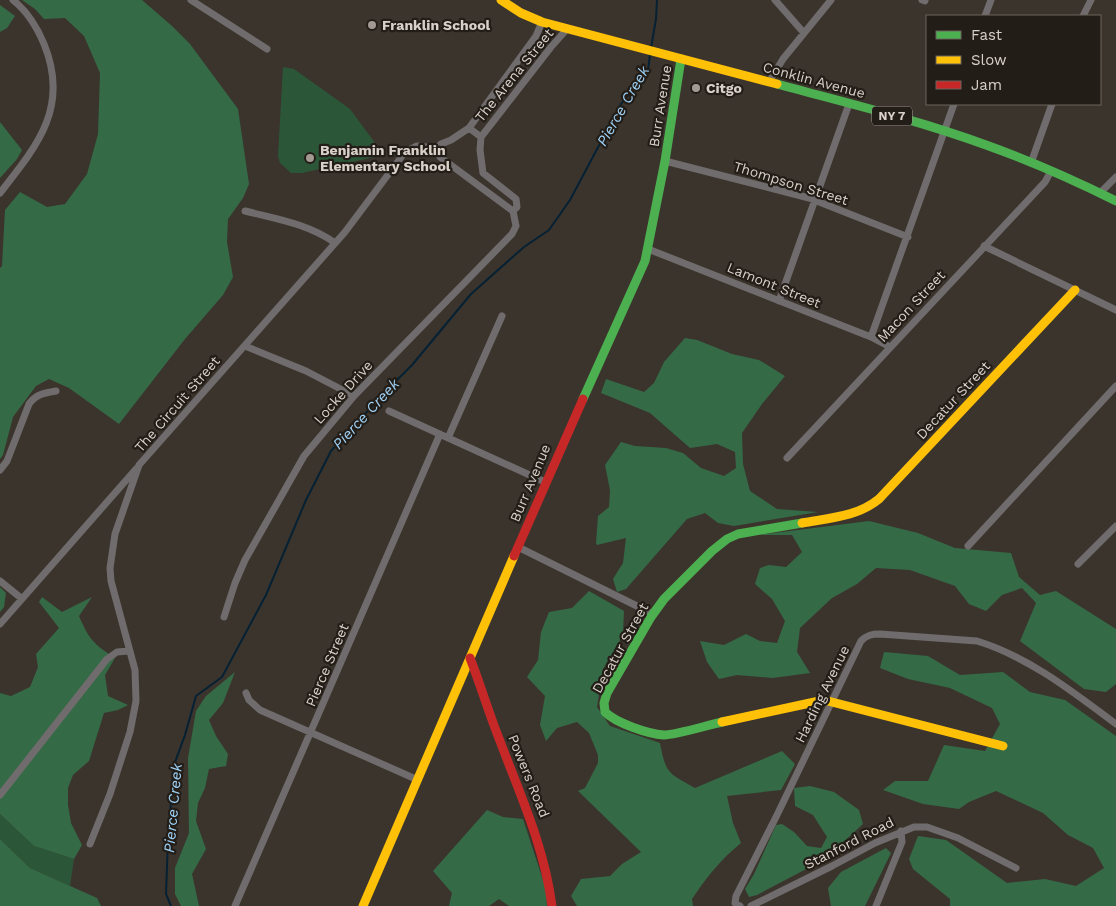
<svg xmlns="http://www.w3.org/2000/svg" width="1116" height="906" viewBox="0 0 1116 906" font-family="'Work Sans',sans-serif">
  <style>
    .green { fill: #2b5738 }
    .forest { fill: #356a46 }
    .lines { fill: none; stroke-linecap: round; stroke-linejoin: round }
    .stream { stroke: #052133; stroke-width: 2 }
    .street { stroke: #706c6d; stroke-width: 7 }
    .fast { stroke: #4caf50; stroke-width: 9 }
    .slow { stroke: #ffc107; stroke-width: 9 }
    .jam { stroke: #c62828; stroke-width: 9 }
    .poi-dot { fill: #a29a92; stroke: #231d17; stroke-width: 2 }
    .labels { text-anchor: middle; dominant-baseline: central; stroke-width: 4.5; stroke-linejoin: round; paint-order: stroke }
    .shield { fill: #231d17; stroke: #a29b94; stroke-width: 1 }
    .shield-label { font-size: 12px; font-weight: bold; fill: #d9d1c9 }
    .poi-label { font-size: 14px; font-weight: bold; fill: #d9d1c9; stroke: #231d17; text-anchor: start }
    .street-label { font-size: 14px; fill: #d9d1c9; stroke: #231d17 }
    .water-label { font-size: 15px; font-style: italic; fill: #9dd0f5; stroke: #231d17 }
  </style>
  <rect width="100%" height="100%" fill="#3b342d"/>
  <path class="green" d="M283 67 294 69 350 109 381 151 379 156 302 173H291L280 163 278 156Z
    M0 814 34 846 74 859 70 886 30 868 0 839Z"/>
  <path class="forest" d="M22 0H142L172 26 190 44 238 109 249 184 243 198 228 219 227 242 233 277 223 295 185 339 119 424 69 388 49 379 36 386 13 417 3 455 0 459V268L2 266 5 210 20 192 47 207 65 204 87 174 98 134 100 73 84 36 65 18 44 19 35 9Z
    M0 5 15 16 7 28 0 32Z
    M0 122 22 150 17 159 0 178Z
    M685 338 697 340 732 354 759 360 785 376 762 404 742 433 743 464 750 491 777 509 818 512 734 526 718 523 705 513 687 519 626 589 617 592 613 579 623 563 626 538 597 545 596 543 598 516 609 507 610 490 605 465 621 442 635 446 666 448 683 453 701 468 724 476 736 468 735 452 717 444 690 448 650 413 601 393 606 379 644 392 654 383 664 362Z
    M869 521 918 533 955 548 1011 553 1019 577 1040 595 1056 591 1116 629V684L1106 692 1084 689 1020 641 1036 603 1022 588 1002 595 986 611 969 604 955 586 910 570 876 568 857 584 832 598 800 628 797 652 810 673 773 678 737 675 719 679 707 662 700 641 724 645 746 634 760 641 777 643 785 621 772 599 755 584 760 568 769 565 786 567 802 552 792 535H758Z
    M0 587 6 593 4 607 0 612Z
    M589 591 624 611 623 635 603 669 597 707 610 726 660 743C666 775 669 773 695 788L782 751 795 764 781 790 727 796 733 823 741 843C720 860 707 877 692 899L693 906H577L571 896 581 879 610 876 622 864 641 852 578 791 585 788 598 763V755L589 733 577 722 557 728 546 741 540 725 545 696 527 677 538 660 541 632 549 612 572 608Z
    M42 597 62 612 92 597 79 616C89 640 94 644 115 658L105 675 108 696 128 705 118 710 104 713 89 761 73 775 68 788V805L71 823 82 845 74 859 34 846 0 814V693L11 696 30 687 38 667 36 654 59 628 39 602Z
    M884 652 928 656 960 675 1003 672 1030 692 1065 700 1116 736V906H950V899L913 869 909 859 918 836 946 840 1007 883 1045 879 1076 886 1104 868 1093 848 1068 835 1043 813 996 791 969 802 959 809 923 804 883 790 895 781H928L944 745 985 751 1000 724 992 708 950 688 908 679 880 668Z
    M235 672 223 703 209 720 216 736 228 754 226 766 209 769 205 788 198 803 196 821 206 849 192 874 199 906H181L175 894V868L189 833 188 758 196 711 206 696Z
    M810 786 834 792 859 810 863 824 839 846 833 855 757 895 749 897 745 889 754 874 776 825 782 824 794 832 807 846 821 848 827 837 813 815 795 806 794 788Z
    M487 810 503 817 523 819 546 889 547 906H509L499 899 489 906H449L452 893 433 871Z
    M0 839 30 868 97 898 101 906H0Z
    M886 848 891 853 865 906H831L828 888 841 872Z"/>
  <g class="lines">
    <path class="stream" d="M651 48 656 19 657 0
      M171 906 166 894 168 839 174 765 185 735 196 696 222 677 266 595 306 500 331 451 386 391 412 365 471 294 524 247 549 230 570 200 621 104 648 70 650 55"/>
    <path class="street" d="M191 0 267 49
      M775 0 804 33
      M922 0 925 1
      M985 16 991 0
      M1083 16 1091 0
      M769 82 783 59 831 0
      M469 128 481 137
      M437 148 441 144 451 140 469 128 536 36 542 22
      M437 148 440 157 513 211
      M665 161 809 198 908 237
      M1031 163 1052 104
      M0 193C37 146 70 107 44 44 37 27 28 12 13 0
      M1100 193 1116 177
      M245 211C276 219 309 224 335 243
      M513 211 517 207 516 199 483 173 480 150 481 137 551 47 567 29
      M984 246 1116 310
      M648 249 871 337 890 347
      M779 301 849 104
      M871 337 954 104
      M245 346 306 371 354 396
      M389 411 545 482
      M448 438 502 316
      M787 458 1045 182 1051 171
      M0 470 7 461 29 404C36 394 44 393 56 391
      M968 546 1116 386
      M518 547 653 614
      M1078 564 1116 526
      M0 581 21 598
      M224 617 235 583 245 560 304 456 354 396 512 234 516 226 513 211
      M0 624 136 469
      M246 693 249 700 260 710 418 780
      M0 795 107 659 117 652 129 651
      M90 844 110 794 130 732 136 701 135 670 111 581 110 568 115 534 139 465 345 232 405 152 417 146 437 148
      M235 906 440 434
      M740 906 735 903 736 896 777 815 861 641C867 635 872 634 880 634L977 641C1029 657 1073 692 1116 724
      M751 906 832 866 875 843 914 827H927L958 838 1016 868
      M876 906 902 842 901 831"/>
    <path class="fast" d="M777 84C847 103 918 120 986 145 1031 161 1074 180 1116 201
      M583 399 645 261 665 161 681 59
      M722 722C708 725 676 735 664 735 648 734 616 723 605 712L604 703 607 693 651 617 664 599 712 551 727 539 738 534 802 523"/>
    <path class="slow" d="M501 0 521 13 542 22 777 84
      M802 523C829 518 857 517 879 499L1075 290
      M722 722 824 700 1003 746
      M363 906 514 556"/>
    <path class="jam" d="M514 556 583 399
      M470 658C481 686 489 714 500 741 521 797 544 846 552 906"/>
  </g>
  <g class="poi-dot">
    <circle cx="372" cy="25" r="5"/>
    <circle cx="696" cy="88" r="5"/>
    <circle cx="310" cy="158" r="5"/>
  </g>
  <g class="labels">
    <rect class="shield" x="872" y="106.5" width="40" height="19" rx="4"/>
    <g class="shield-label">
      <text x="892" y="116">NY 7</text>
    </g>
    <g class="poi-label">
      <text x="382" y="25">Franklin School</text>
      <text x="706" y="88">Citgo</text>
      <text x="320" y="150">Benjamin Franklin<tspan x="320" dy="16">Elementary School</tspan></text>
    </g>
    <g class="street-label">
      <text transform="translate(514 75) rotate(-51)">The Arena Street</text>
      <text transform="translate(814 80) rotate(15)">Conklin Avenue</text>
      <text transform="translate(660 106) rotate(-81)">Burr Avenue</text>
      <text transform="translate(791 183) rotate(17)">Thompson Street</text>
      <text transform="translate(774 285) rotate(22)">Lamont Street</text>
      <text transform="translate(911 306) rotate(-47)">Macon Street</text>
      <text transform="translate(343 392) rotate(-48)">Locke Drive</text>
      <text transform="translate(953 400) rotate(-47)">Decatur Street</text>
      <text transform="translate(177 404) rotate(-49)">The Circuit Street</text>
      <text transform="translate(530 483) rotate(-67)">Burr Avenue</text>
      <text transform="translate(620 648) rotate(-61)">Decatur Street</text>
      <text transform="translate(327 665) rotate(-67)">Pierce Street</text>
      <text transform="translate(822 694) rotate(-64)">Harding Avenue</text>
      <text transform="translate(529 776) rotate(68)">Powers Road</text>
      <text transform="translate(849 843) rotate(-27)">Stanford Road</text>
    </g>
    <g class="water-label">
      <text transform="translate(623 106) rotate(-60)">Pierce Creek</text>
      <text transform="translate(366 414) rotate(-47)">Pierce Creek</text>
      <text transform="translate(173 808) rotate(-85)">Pierce Creek</text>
    </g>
  </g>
  <rect x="926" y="15" width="175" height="90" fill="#231d17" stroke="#6c655e"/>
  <rect x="936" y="31" width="25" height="8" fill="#4caf50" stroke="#6c655e"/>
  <text x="971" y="40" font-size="15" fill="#d9d1c9">Fast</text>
  <rect x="936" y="56" width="25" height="8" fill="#ffc107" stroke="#6c655e"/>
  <text x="971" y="65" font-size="15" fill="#d9d1c9">Slow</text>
  <rect x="936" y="81" width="25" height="8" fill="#c62828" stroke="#6c655e"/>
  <text x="971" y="90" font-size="15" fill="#d9d1c9">Jam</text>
</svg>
